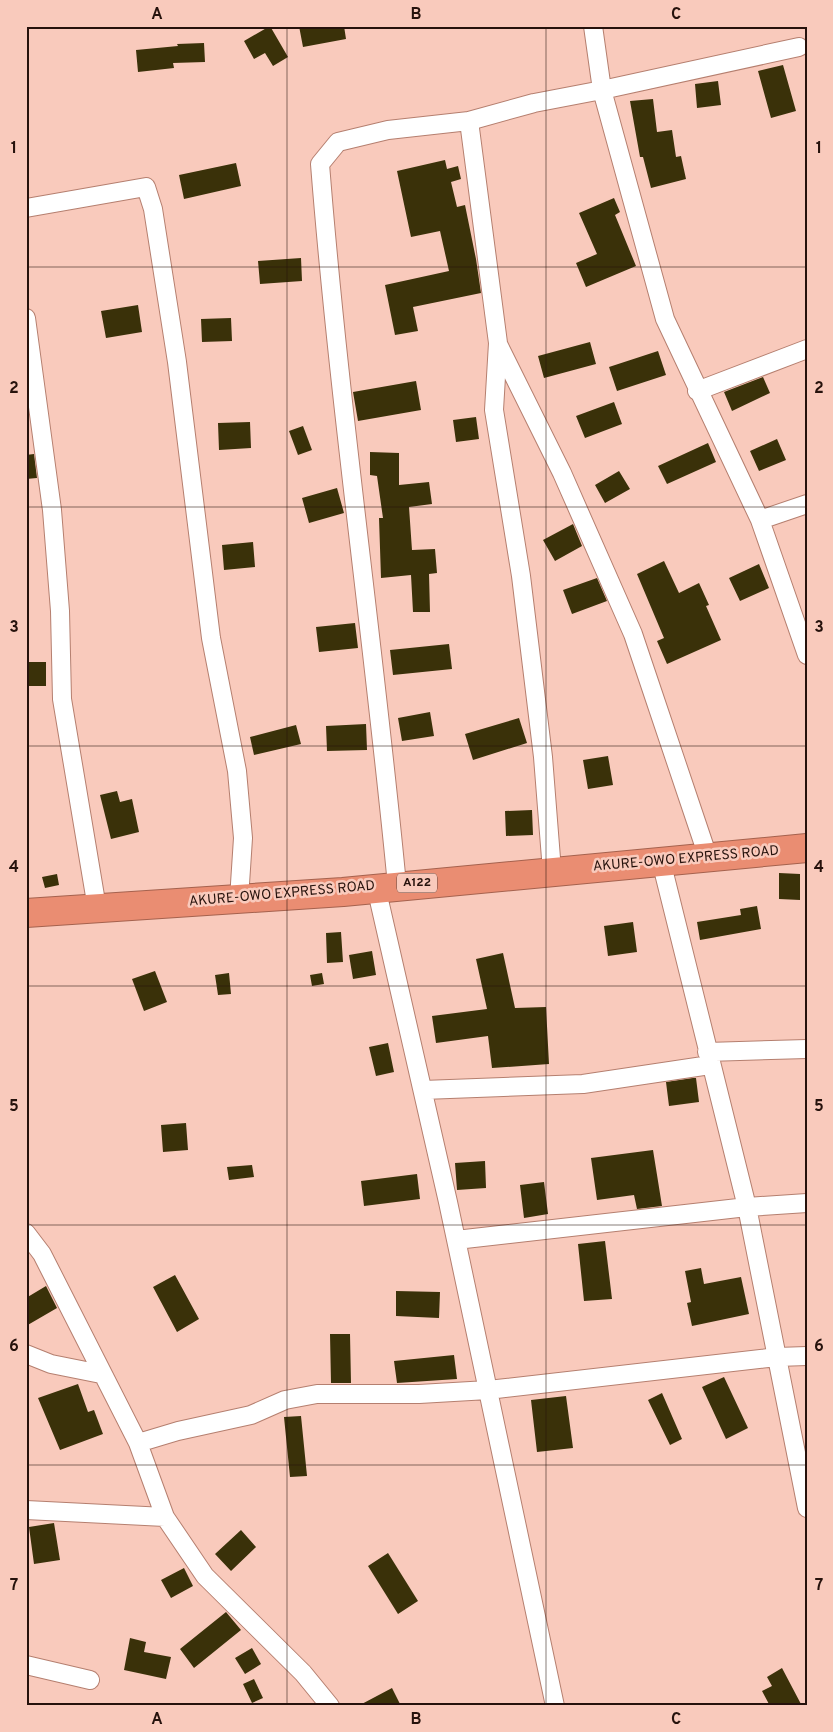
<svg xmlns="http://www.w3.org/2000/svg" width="833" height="1732" viewBox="0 0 833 1732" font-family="Overpass,sans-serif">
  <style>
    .building { fill: #3a3109 }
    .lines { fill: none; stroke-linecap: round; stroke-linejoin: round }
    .street-casing { stroke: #b57f6f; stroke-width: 20 }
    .highway-casing { stroke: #a5624e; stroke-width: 30 }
    .street { stroke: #fff; stroke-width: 18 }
    .highway { stroke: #ea8d72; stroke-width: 28 }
    .grid { fill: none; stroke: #26120c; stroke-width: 1; stroke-opacity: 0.55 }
    .labels { text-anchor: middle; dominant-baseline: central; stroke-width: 5; stroke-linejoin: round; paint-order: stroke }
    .shield { fill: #f9cabc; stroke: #654941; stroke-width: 1 }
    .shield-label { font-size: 12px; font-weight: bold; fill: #26120c }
    .street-label { font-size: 14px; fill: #26120c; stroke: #f9cabc }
    .neatline { fill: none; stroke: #26120c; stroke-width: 2 }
    .grid-label { font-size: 16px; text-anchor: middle; font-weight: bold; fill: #26120c }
  </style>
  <rect width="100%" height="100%" fill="#f9cabc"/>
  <path class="building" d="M270 26 288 57 273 66 265 53 254 59 244 41Z
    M299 26H344L346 39 303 47Z
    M204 43 205 62 173 63 174 68 138 72 136 50 178 46 177 44Z
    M783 65 796 111 771 118 758 71Z
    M718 81 721 105 697 108 695 84Z
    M653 99 657 132 672 130 676 157 681 156 686 179 651 188 643 157H640L630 101Z
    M445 160 447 169 458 166 461 179 451 182 457 207 465 205 476 259 481 293 413 307 418 331 395 335 385 285 449 271 440 231 411 237 397 171Z
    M236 163 241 186 184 199 179 175Z
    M614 198 620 212 615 215 636 266 586 287 576 263 597 254 579 213Z
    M301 258 302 281 260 284 258 261Z
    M138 305 142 332 106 338 101 311Z
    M231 318 232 341 202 342 201 319Z
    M590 342 596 364 544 378 538 356Z
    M658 351 666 375 617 391 609 367Z
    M763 377 770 393 732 411 724 392Z
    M416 381 421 410 358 421 353 392Z
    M614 402 622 424 585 438 576 416Z
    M476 417 479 439 456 442 453 420Z
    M250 422 251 448 219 450 218 423Z
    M303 426 312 450 298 455 289 431Z
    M777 439 786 460 759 471 750 451Z
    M708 443 716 462 667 484 658 466Z
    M370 452 399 453V485L429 482 432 504 409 507 412 550 435 549 437 573 429 574 430 612H413L411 575 381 578 379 518H383L377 476 370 475Z
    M34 454 37 478 26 479V455Z
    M619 471 630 489 605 503 595 485Z
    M337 488 344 513 309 523 302 498Z
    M573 524 582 546 555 561 543 540Z
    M253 542 255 567 224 570 222 545Z
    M664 561 679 593 699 583 709 605 706 606 721 640 667 664 657 641 664 638 637 574Z
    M759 564 769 588 740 601 729 578Z
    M597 578 607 601 572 614 563 590Z
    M355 623 358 648 319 652 316 627Z
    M449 644 452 669 393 675 390 650Z
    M26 662H46V686H26Z
    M430 712 434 736 402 741 398 718Z
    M519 718 527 743 473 760 465 734Z
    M366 724 367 750 327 751 326 726Z
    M296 725 301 744 254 755 250 737Z
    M608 756 613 785 588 789 583 760Z
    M117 791 120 802 132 799 139 832 111 839 100 795Z
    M532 810 533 835 506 836 505 811Z
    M779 873 800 874V900L779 899Z
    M57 874 59 885 45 888 42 877Z
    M757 906 761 929 700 940 697 922 741 915 740 909Z
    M633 922 637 952 608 956 604 926Z
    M341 932 343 962 327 963 326 933Z
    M372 951 376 975 353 979 349 955Z
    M503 953 515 1008 546 1007 549 1064 492 1068 488 1036 436 1043 432 1016 487 1009 476 959Z
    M155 971 167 1002 144 1011 132 979Z
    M229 973 231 994 218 995 215 975Z
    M322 973 324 984 312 986 310 975Z
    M388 1043 394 1072 376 1076 369 1047Z
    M693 1078H696L699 1102 669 1106 666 1082Z
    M186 1123 188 1150 163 1152 161 1125Z
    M653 1150 662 1206 637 1209 634 1195 597 1200 591 1158Z
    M485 1161 486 1188 457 1190 455 1163Z
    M252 1165 254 1177 229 1180 227 1167Z
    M417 1174 420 1199 364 1206 361 1181Z
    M544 1182 548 1214 524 1218 520 1185Z
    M605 1241 612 1299 584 1301 578 1244Z
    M701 1268 704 1284 741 1277 749 1314 692 1326 687 1303 691 1302 685 1271Z
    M175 1275 199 1319 177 1332 153 1287Z
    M46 1286 57 1308 26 1326V1298Z
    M396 1291 440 1292 439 1318 396 1316Z
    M330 1334H350L351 1383H331Z
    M454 1355 457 1379 397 1383 394 1361Z
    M724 1377 748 1428 726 1439 702 1387Z
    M78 1384 88 1412 94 1410 103 1434 60 1450 38 1398Z
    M662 1393 682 1439 670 1445 648 1400Z
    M566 1396 573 1448 537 1452 531 1400Z
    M301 1416 307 1476 290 1477 284 1417Z
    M54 1523 60 1560 34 1564 29 1527Z
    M241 1530 256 1547 231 1571 215 1554Z
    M388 1553 418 1601 398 1614 368 1566Z
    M184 1568 193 1586 171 1598 161 1580Z
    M226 1612 241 1630 194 1668 180 1649Z
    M130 1638 146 1642 144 1652 171 1657 166 1679 124 1670Z
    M252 1648 261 1664 245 1674 235 1658Z
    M782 1668 802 1706H770L762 1691 772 1686 767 1677Z
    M254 1679 263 1698 252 1703 243 1684Z
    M392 1688 401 1706H358Z"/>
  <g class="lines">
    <defs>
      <path id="street" d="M593 26 602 90 665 319 760 520 807 655
        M469 121 498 343 494 410 521 576 543 757 552 871
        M26 208 146 187 153 209 177 362 211 638 237 771 243 838 239 899
        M26 318 52 510 60 611 62 699 97 908
        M499 346 562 473 633 634 708 857
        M697 391 807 349
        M760 520 807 504
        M661 861 747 1207 807 1508
        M397 885C374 644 339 405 320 164L338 142 388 130 469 121 534 103 602 90 799 47
        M376 887 448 1202 555 1706
        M707 1052 807 1049
        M423 1090 583 1084 710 1065
        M26 1233 42 1254 138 1443 165 1517 205 1576 303 1673 330 1706
        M456 1240 747 1207 807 1203
        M26 1354 51 1364 101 1374
        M138 1443 178 1431 251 1415 285 1400 317 1394H419L488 1390 777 1357 807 1356
        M26 1510 165 1517
        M26 1665 90 1680"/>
      <path id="highway" d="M26 913 343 892 807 848"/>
    </defs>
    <use href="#street" class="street-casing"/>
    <use href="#highway" class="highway-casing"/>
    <use href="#street" class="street"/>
    <use href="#highway" class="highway"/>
  </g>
  <path class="grid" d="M287 26V1706M546 26V1706M26 267H807M26 507H807M26 746H807M26 986H807M26 1225H807M26 1465H807"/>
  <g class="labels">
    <rect class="shield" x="397" y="873.5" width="40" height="19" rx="4"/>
    <g class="shield-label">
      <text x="417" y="883">A122</text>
    </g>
    <g class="street-label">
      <text transform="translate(686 859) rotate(-5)">AKURE-OWO EXPRESS ROAD</text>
      <text transform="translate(282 894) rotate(-5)">AKURE-OWO EXPRESS ROAD</text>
    </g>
  </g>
  <rect width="833" height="1732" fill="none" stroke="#f9cabc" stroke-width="55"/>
  <rect x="28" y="28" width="778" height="1676" class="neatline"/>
  <g class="grid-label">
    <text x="157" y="19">A</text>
    <text x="416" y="19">B</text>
    <text x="676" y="19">C</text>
    <text x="14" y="153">1</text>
    <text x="819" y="153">1</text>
    <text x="14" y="393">2</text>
    <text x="819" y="393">2</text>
    <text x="14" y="632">3</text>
    <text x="819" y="632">3</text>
    <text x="14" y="872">4</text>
    <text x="819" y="872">4</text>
    <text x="14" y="1111">5</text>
    <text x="819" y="1111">5</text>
    <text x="14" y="1351">6</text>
    <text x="819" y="1351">6</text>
    <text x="14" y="1590">7</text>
    <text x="819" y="1590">7</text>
    <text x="157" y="1724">A</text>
    <text x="416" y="1724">B</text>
    <text x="676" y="1724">C</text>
  </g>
</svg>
